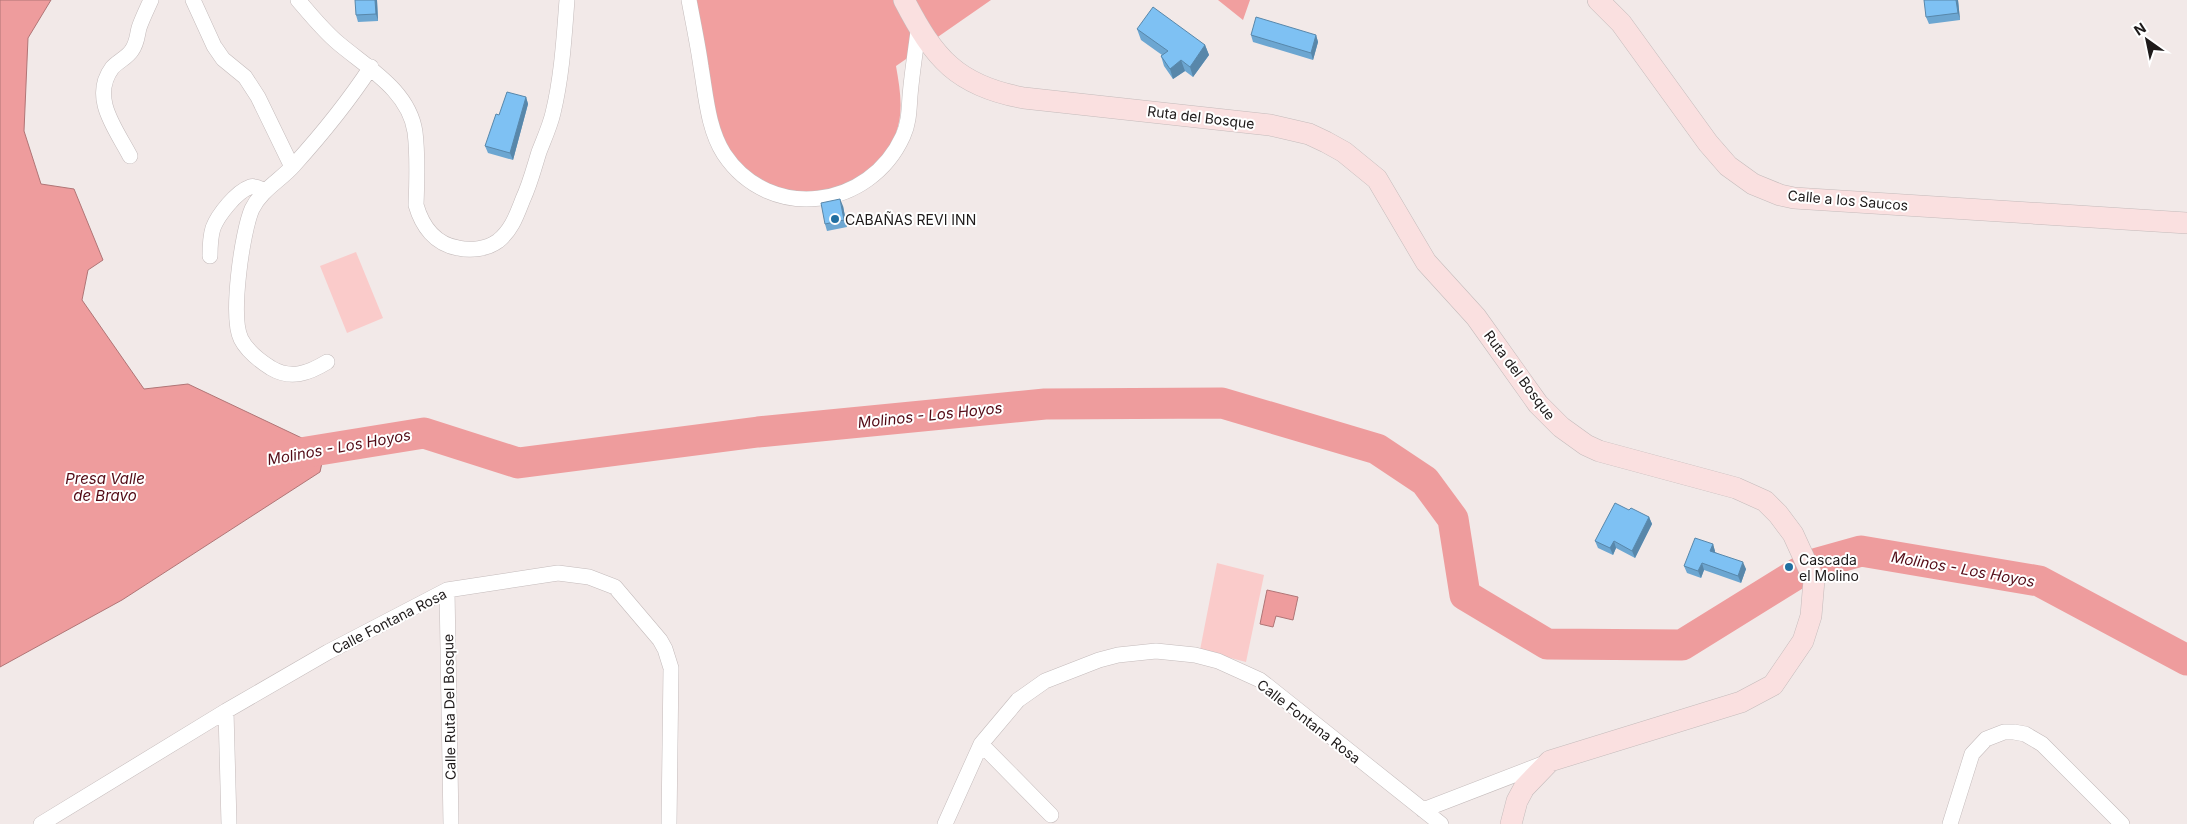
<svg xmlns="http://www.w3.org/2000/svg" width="2187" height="824" viewBox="0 0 2187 824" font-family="Inter,sans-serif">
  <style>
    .green { fill: #facbca }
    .forest { fill: #f19f9f }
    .water { fill: #ee9c9d; stroke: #b07576 }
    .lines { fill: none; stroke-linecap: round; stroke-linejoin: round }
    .river { stroke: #ee9c9d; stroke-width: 31 }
    .street-casing { stroke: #c4bbbb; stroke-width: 16 }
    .secondary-casing { stroke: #c4bbbb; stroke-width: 22 }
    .street { stroke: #fff; stroke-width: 15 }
    .secondary { stroke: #fae0e0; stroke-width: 21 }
    .wall { fill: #6ca6d1 }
    .shaded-wall { fill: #5887aa }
    .building { fill: #7ec1f3; stroke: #5887aa }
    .poi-dot { fill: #216fa1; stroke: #fff; stroke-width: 2 }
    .labels { text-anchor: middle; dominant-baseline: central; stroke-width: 4; stroke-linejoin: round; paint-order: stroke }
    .street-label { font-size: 14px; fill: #1e1a1a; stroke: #fff }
    .poi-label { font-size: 14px; fill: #1e1a1a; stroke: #fff; text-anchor: start }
    .water-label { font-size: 15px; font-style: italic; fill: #530b16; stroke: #fff }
  </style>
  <rect width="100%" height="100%" fill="#f2e9e8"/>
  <path class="green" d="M356 252 383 318 347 333 320 266Z
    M1217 563 1264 575 1246 662 1200 650Z"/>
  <path class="forest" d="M695 0H991L896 66C900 89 904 111 896 133 870 202 769 214 729 151 716 131 714 106 710 82 705 55 700 27 695 0Z
    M1218 0H1250L1243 20Z"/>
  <path class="water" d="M0 0H51L28 38 24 131 41 184 74 189 103 260 88 270 82 300 144 389 188 384 325 449 320 472 122 600 0 667Z
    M1267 590 1298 597 1293 620 1276 616 1273 627 1260 624Z"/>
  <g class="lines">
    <path class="river" d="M282 456 424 433 518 463 758 432 1045 404 1222 403 1377 449 1425 481 1453 519 1465 595 1547 644 1682 645 1811 565 1861 551 2039 581 2187 660"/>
    <defs>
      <path id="street" d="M193 0 214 46 223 59 245 77 258 97 292 167
        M298 0C310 14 323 30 337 42 366 67 409 90 415 132 418 156 417 181 416 205 422 226 435 244 458 248 471 251 487 249 498 241 512 230 517 214 523 199 530 184 534 168 539 152 544 139 550 126 553 113 562 76 564 38 567 0
        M689 0C693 22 698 45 701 67 706 96 708 129 724 154 770 223 870 209 903 136 909 123 909 110 910 96 912 72 916 48 919 24
        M130 156C116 129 90 98 112 68 118 61 127 58 132 50 137 43 137 36 139 28 142 19 147 9 151 0
        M210 256C210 246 210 238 213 228 218 215 236 192 250 187 256 185 260 189 265 191
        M327 362C309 373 291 380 271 368 260 361 247 351 241 339 230 317 242 232 252 209 261 190 281 180 294 165 322 134 348 102 371 67
        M447 590 451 824
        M226 711 229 824
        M981 744 1051 815
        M1423 810 1545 763
        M41 824 226 711 328 652 447 590 558 573 589 577 615 587 660 640 665 649 671 668 669 824
        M945 824 981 744 1018 700 1045 681 1099 660 1118 655 1156 651 1195 655 1218 661 1260 680 1441 824
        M1950 824 1972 754 1986 739 2004 732H2014L2025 734 2042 744 2122 824"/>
      <path id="secondary" d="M904 0C934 58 957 86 1024 98L1270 125 1309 134 1326 142 1344 152 1377 179 1426 262 1476 317 1538 404 1561 427 1586 445 1599 451 1736 488 1765 501 1778 514 1793 534 1814 580 1811 616 1803 641 1773 685 1741 702 1550 761 1524 788 1517 801 1511 824
        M1598 0 1621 23 1708 143 1728 166 1753 184 1780 195 1794 198 2187 223"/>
    </defs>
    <use href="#street" class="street-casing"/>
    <use href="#secondary" class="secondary-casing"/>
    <use href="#street" class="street"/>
    <use href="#secondary" class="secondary"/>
  </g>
  <path class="wall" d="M377 0 378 21 358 22 356 15Z
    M1958 0 1960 20 1929 24 1926 17Z
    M1137 29 1205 45 1209 55 1193 77 1185 71 1173 79 1164 66 1161 56 1162 55 1141 40Z
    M1251 35H1316L1318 42 1313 60 1253 42Z
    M526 97 528 104 513 160 488 153 485 146Z
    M843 206 847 227 827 231 825 224Z
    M1629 510 1649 517 1652 524 1635 558 1616 548 1613 555 1598 548 1595 541Z
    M1713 544 1715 552 1746 569 1741 583 1704 570 1701 578 1687 573 1684 566Z"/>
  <path class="shaded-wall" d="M375 0H377L378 21 376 14Z
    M1956 0H1958L1960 20 1958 13Z
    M1316 35 1318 42 1313 60 1311 53Z
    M1205 45 1209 55 1193 77 1190 67Z
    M1181 60 1185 71 1173 79 1170 69Z
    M526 97 528 104 513 160 510 153Z
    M840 199 843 206 847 227 844 220Z
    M1649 517 1652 524 1635 558 1632 551Z
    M1614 541 1616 548 1613 555 1610 548Z
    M1713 544 1715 551 1713 558 1710 551Z
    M1743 562 1746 569 1741 583 1738 576Z
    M1702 563 1704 570 1701 578 1698 571Z"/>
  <path class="building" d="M355 0H375L376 14 356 15Z
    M1924 0H1956L1958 13 1926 17Z
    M1153 7 1205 45 1190 67 1181 60 1170 69 1161 56 1168 51 1137 29Z
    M1256 17 1316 35 1311 53 1251 35Z
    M507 92 526 97 510 153 485 146 496 114 499 115Z
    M840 199 844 220 825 224 821 203Z
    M1615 503 1629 510 1631 508 1649 517 1632 551 1614 541 1610 548 1595 541Z
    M1695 538 1713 544 1710 551 1743 562 1738 576 1702 563 1698 571 1684 566Z"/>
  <g class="poi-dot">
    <circle cx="835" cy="219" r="5"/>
    <circle cx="1789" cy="567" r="5"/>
  </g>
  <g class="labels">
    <g class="street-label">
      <text transform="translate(1201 117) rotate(7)">Ruta del Bosque</text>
      <text transform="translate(1848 200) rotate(5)">Calle a los Saucos</text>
      <text transform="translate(1520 375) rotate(53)">Ruta del Bosque</text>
      <text transform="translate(389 621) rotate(-27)">Calle Fontana Rosa</text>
      <text transform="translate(449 707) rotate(-91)">Calle Ruta Del Bosque</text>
      <text transform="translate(1309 721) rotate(38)">Calle Fontana Rosa</text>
    </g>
    <g class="poi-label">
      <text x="845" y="219">CABAÑAS REVI INN</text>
      <text x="1799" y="559">Cascada<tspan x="1799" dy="16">el Molino</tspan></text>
    </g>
    <g class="water-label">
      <text transform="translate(930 415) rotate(-6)">Molinos - Los Hoyos</text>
      <text transform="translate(339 447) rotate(-10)">Molinos - Los Hoyos</text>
      <text x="105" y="478">Presa Valle<tspan x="105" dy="17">de Bravo</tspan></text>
      <text transform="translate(1963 569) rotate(10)">Molinos - Los Hoyos</text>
    </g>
  </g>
  <g transform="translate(2147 40) rotate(327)" stroke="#ffffff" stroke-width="4" paint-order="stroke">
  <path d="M0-4L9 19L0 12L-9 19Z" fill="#1e1a1a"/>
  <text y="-8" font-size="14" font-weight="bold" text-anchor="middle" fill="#1e1a1a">N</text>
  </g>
</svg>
